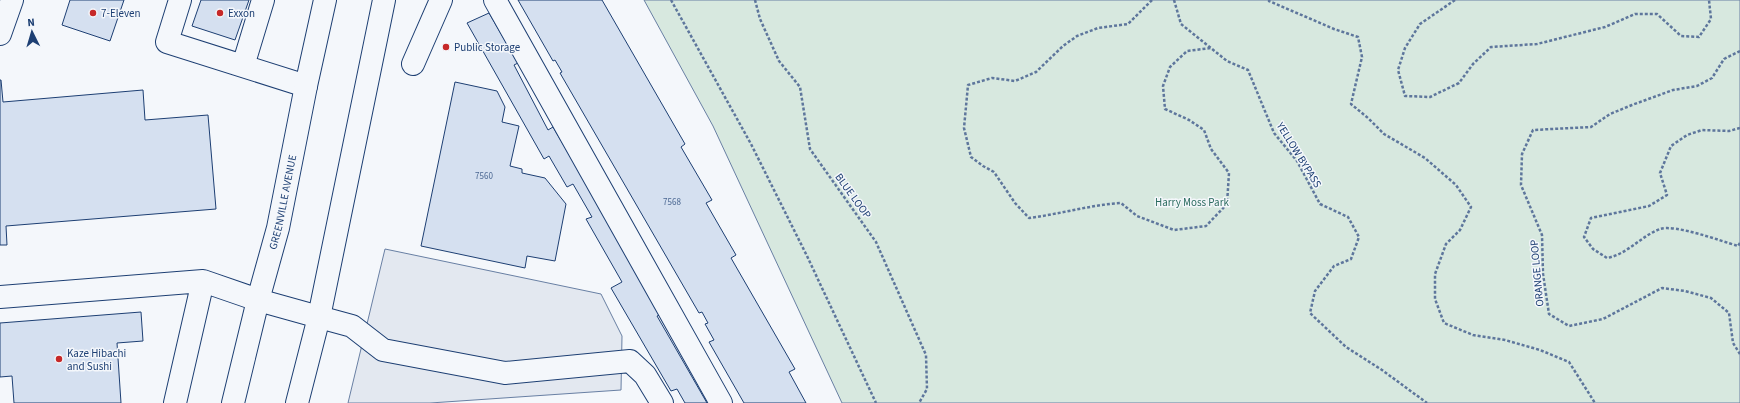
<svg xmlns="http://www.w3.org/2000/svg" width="1740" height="403" viewBox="0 0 1740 403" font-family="'Source Sans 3',sans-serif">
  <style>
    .green { fill: #d7e8df; stroke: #687fa3 }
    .parking { fill: #e3e8f0; stroke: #687fa3 }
    .building { fill: #d5e0f0; stroke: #1d3f73 }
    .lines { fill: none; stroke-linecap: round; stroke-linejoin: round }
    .minor-casing { stroke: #1d3f73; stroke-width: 24 }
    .major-casing { stroke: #1d3f73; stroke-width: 24 }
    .path { stroke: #5e769c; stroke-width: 2.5; stroke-dasharray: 3 2; stroke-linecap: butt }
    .minor { stroke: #f4f7fb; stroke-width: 22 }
    .major { stroke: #f4f7fb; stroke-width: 22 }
    .poi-dot { fill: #c62828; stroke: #f4f7fb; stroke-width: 1.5 }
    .labels { text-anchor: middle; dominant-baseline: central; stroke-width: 3; stroke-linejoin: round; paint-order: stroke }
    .number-label { font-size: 9px; fill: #4b6792 }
    .poi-label { font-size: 11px; fill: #1d3f73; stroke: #f4f7fb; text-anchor: start }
    .street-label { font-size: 11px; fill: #1d3f73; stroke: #f4f7fb }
    .park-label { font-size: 11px; fill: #2c6c60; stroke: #f4f7fb }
  </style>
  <rect width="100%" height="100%" fill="#f4f7fb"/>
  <path class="green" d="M644 0H1740V403H842L713 126Z"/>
  <path class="parking" d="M385 249 601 294 622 336 621 390 430 403H348Z"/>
  <path class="building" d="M70 0H124L110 41 62 25Z
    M201 0H249L235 40 192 26Z
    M518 0H602L685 144 681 147 712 200 706 203 736 255 731 258 795 369 789 372 806 403H744L709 342 714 340 705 324 708 323 702 312 699 313 560 73 562 72 555 60 553 61Z
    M489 13 518 63 514 65 548 130 553 127 663 314 657 316 707 403H685L677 389 671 391 611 288 622 282 586 219 592 217 573 184 567 187 549 156 544 159 467 23Z
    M0 80H1L3 102 143 90 145 120 208 115 216 209 6 226 7 245H0Z
    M455 82 497 91 505 107 502 122 519 126 510 166 522 169V173L545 178 566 204 555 261 527 256 525 268 421 246Z
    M141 312 143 341 117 343 121 403H14L12 376 0 377V323Z"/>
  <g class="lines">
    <defs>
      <path id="minor" d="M180 0 167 42 306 86
        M495 0 721 403
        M0 34 12 0
        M413 64 441 0
        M243 66 263 0
        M203 281 258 300
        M0 297 203 281 175 403
        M319 317 352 326 383 350 505 373 630 361 645 375 662 403"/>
      <g id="major">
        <path d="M258 300 319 317"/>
        <path id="s1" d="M233 403 258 300 278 228 306 86 325 0"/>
        <path d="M297 403 319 317 384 0"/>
      </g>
    </defs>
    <use href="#minor" class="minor-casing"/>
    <use href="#major" class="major-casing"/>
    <path class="path" d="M671 0 751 144 807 256 876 403
      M755 0 760 19 779 61 800 87 810 149 876 242 926 355 927 389 919 403
      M1152 0 1128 24 1098 28 1077 36 1063 46 1036 72 1015 81 992 78 968 85 964 128 971 157 983 166 994 172 1015 203 1029 218C1060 214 1090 205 1121 203L1137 216 1174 230 1206 226 1227 204 1229 173 1211 149 1204 130 1189 120 1165 109 1163 86 1170 67 1187 51 1211 48
      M1174 0 1181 24 1227 61 1248 70 1274 133 1297 161 1320 204 1348 217 1359 237 1351 259 1334 266 1315 291 1310 313 1346 347 1382 370 1427 403
      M1270 0 1269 1 1334 29 1358 37 1362 57 1351 104 1368 118 1384 134 1425 158 1456 185 1471 207 1460 230 1446 244 1435 274V299L1444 323 1473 335 1505 340 1540 350 1569 362 1595 403
      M1455 0 1420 24 1405 48 1398 70 1405 96 1430 97 1459 83 1473 64 1491 47 1537 44 1605 27 1635 14H1657L1681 36 1699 37 1711 19 1709 0
      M1740 51 1724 59 1712 78 1697 86 1673 90 1632 105 1610 114 1591 127 1533 130 1522 154 1521 185 1542 235 1543 274 1549 314 1569 326 1603 319 1662 288 1685 291 1711 298 1729 313 1733 343 1740 354
      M1740 128 1729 131 1702 130 1687 135 1671 146 1660 173 1667 195 1649 206 1591 218 1584 237 1593 249 1607 258C1628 254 1641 236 1660 229 1675 224 1721 241 1738 246L1740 243"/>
    <use href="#minor" class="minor"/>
    <use href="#major" class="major"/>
  </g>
  <g class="poi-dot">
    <circle cx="93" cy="13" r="4"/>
    <circle cx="220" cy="13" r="4"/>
    <circle cx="446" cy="47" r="4"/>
    <circle cx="59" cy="359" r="4"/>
  </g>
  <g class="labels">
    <g class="number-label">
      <text x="484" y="176">7560</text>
      <text x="672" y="202">7568</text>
    </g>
    <g class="poi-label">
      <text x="101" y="13">7-Eleven</text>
      <text x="228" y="13">Exxon</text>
      <text x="454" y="47">Public Storage</text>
      <text x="67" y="353">Kaze Hibachi<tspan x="67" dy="13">and Sushi</tspan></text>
    </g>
    <g class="street-label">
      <text transform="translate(1299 155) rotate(58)">YELLOW BYPASS</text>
      <text transform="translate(853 196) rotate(54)">BLUE LOOP</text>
      <text stroke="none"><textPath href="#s1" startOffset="207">GREENVILLE AVENUE</textPath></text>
      <text transform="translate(1537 273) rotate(-95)">ORANGE LOOP</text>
    </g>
    <g class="park-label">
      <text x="1192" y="202">Harry Moss Park</text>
    </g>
  </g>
  <g transform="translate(32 32) rotate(355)" stroke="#f4f7fb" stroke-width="3" paint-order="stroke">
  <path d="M0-3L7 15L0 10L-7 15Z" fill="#1d3f73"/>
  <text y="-6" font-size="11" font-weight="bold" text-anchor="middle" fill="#1d3f73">N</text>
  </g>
</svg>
